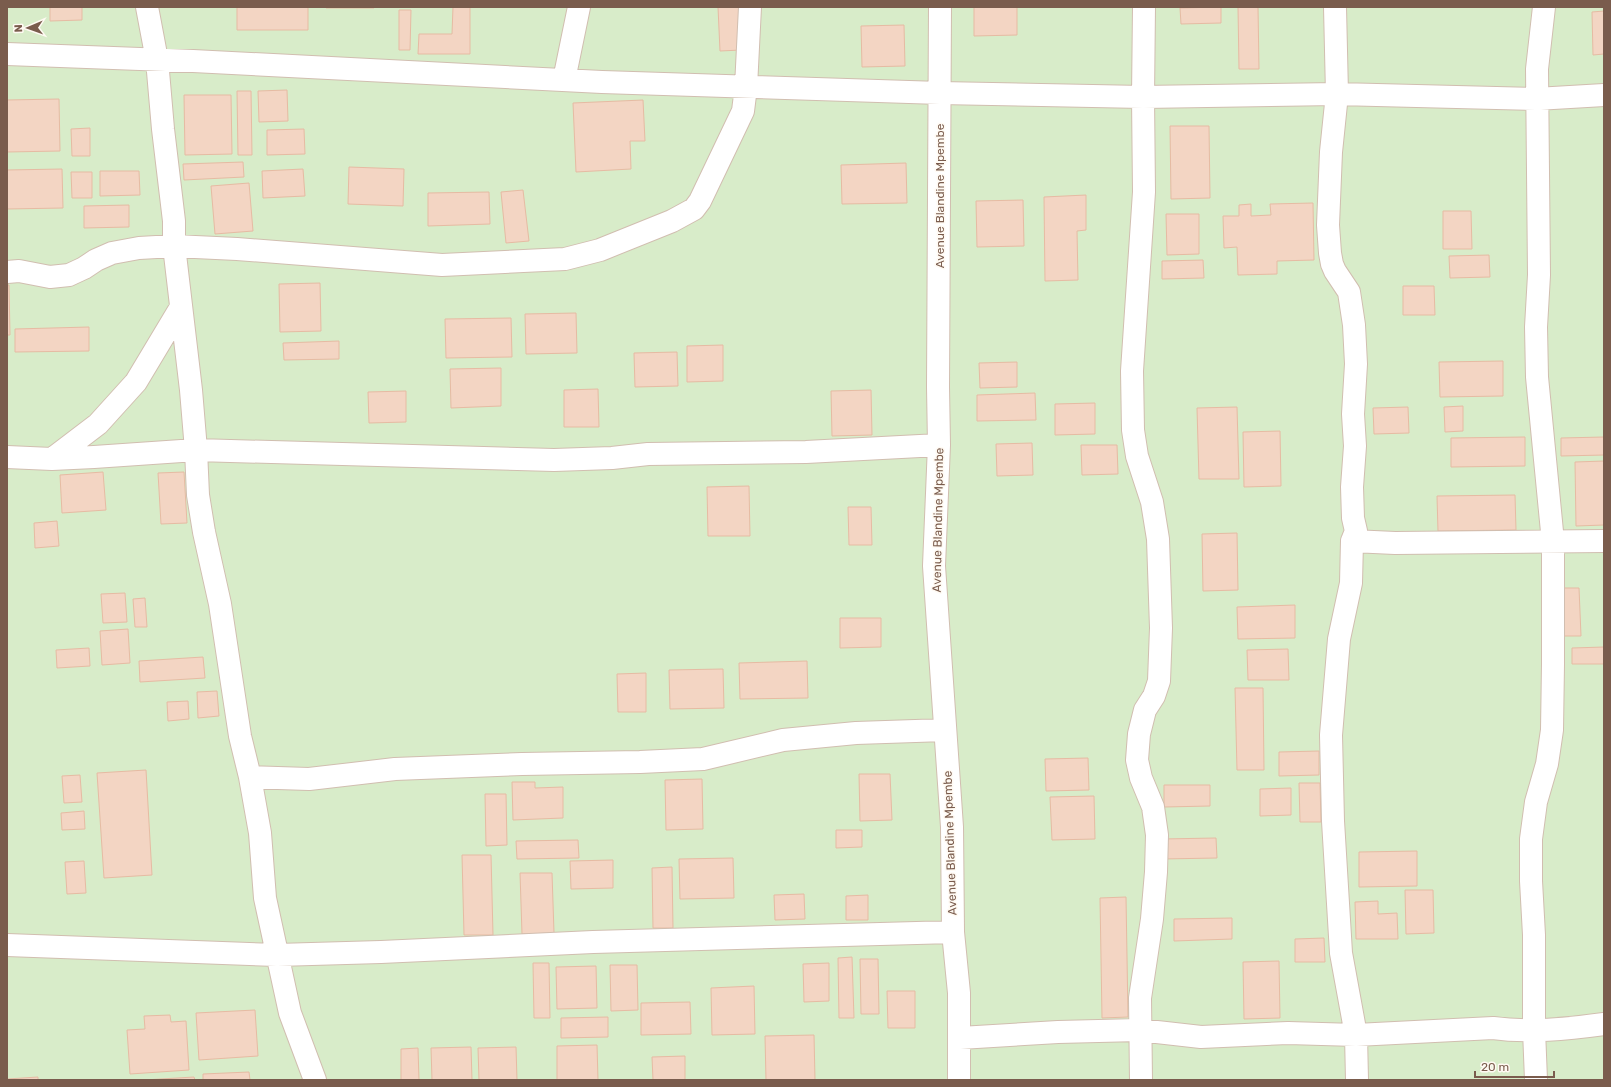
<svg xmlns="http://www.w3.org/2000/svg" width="1611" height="1087" viewBox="0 0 1611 1087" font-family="Rubik,sans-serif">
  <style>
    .green { fill: #d8ecc9 }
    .building { fill: #f3d5c3; stroke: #e6bba3 }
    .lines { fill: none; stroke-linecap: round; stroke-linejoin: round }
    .minor-casing { stroke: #d1beb0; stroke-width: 24 }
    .minor { stroke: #fff; stroke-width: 22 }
    .labels { text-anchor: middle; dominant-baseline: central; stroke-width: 3; stroke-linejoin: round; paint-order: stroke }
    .street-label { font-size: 12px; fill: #7a5c4d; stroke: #fffaf3 }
  </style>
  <rect width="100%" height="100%" fill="#fdf6ec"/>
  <path class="green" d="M7 7H1604V1080H7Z"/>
  <path class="building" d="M50 7H82V20L50 21Z
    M237 7H308V30H237Z
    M326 7H374V8H326Z
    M453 7H470V54H418L419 34H452Z
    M718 7H739L741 50 720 51Z
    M974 7H1017V35L974 36Z
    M1221 7V23L1181 24 1180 8Z
    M1238 7H1258L1259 69H1239Z
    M399 10H411L410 50H399Z
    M1604 11V54L1593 55 1592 12Z
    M904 25 905 66 862 67 861 26Z
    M287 90 288 121 259 122 258 91Z
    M237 91H251L252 155H238Z
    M184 95H231L232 154 185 155Z
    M59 99 60 151 7 152V100Z
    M643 100 645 141H630L631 169 576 172 573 103Z
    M1170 126H1209L1210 198 1171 199Z
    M90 128V156H72L71 129Z
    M304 129 305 154 267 155V130Z
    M243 162 244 177 184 180 183 164Z
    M906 163 907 203 842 204 841 165Z
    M349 167 404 169 403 206 348 204Z
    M62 169 63 208 7 209V170Z
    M303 169 305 196 263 198 262 171Z
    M100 171H139L140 195 100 196Z
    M71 172H92V198H72Z
    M249 183 253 231 215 234 211 186Z
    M523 190 529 241 506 243 501 192Z
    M489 192 490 224 428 226V193Z
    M1086 195V230L1077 231 1078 280 1045 281 1044 197Z
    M1023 200 1024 246 977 247 976 201Z
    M1313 203 1314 260 1277 261V274L1238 275 1237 247 1224 248 1223 216H1239V205L1251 204V216L1271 215 1270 204Z
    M129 205V227L84 228V206Z
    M1443 211H1471L1472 249H1443Z
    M1166 214H1199V254L1167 255Z
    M1489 255 1490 277 1450 278 1449 256Z
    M1203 260 1204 278 1162 279V261Z
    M320 283 321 331 280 332 279 284Z
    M7 285H9L10 335H7Z
    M1403 286H1434L1435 315H1403Z
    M576 313 577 353 526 354 525 314Z
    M511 318 512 357 446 358 445 319Z
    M89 327V351L15 352V329Z
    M339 341V359L284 360 283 343Z
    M723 345V381L687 382V346Z
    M677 352 678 386 635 387 634 353Z
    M1503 361V396L1440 397 1439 362Z
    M1017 362V387L980 388 979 363Z
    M501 368V406L451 408 450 369Z
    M598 389 599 427H564V390Z
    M871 390 872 435 832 436 831 391Z
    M406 391V422L369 423 368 392Z
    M1035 393 1036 420 977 421V395Z
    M1095 403V434L1055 435V404Z
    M1463 406V431L1445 432 1444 407Z
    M1237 407 1239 479H1199L1197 408Z
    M1408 407 1409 433 1374 434 1373 408Z
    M1280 431 1281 486 1244 487 1243 432Z
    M1525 437V466L1451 467V438Z
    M1604 437V455L1561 456V438Z
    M1032 443 1033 475 997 476 996 444Z
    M1081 445H1117L1118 474 1082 475Z
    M1604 461V525L1576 526 1575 462Z
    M103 472 106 510 62 513 60 475Z
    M184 472 187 523 161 524 158 473Z
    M749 486 750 536H708L707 487Z
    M1515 495 1516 530 1438 531 1437 496Z
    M848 507H871L872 545H849Z
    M57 521 59 546 35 548 34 523Z
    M1237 533 1238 590 1203 591 1202 534Z
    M1563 588H1579L1581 636H1564Z
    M125 593 127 622 103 623 101 594Z
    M145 598 147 627H135L133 599Z
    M1295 605V638L1238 639 1237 607Z
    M840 618H881V647L840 648Z
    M128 629 130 663 102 665 100 631Z
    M1604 647V664H1572V648Z
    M89 648 90 666 57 668 56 650Z
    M1288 649 1289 680H1248L1247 650Z
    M203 657 205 678 140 682 139 661Z
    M807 661 808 698 740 699 739 663Z
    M723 669 724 708 670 709 669 670Z
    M646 673V712H618L617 674Z
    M1235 688H1263L1264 770H1237Z
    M217 691 219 716 198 718 197 692Z
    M188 701 189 719 168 721 167 702Z
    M1319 751V775L1279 776V752Z
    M1088 758 1089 790 1046 791 1045 759Z
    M146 770 152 875 104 878 97 773Z
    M859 774H890L892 820 860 821Z
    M80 775 82 802 64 803 62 776Z
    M702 779 703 829 666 830 665 780Z
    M512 782H535V788L563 787V818L513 820Z
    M1299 783H1320L1321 822H1300Z
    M1164 785H1210V806L1164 807Z
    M1291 788V815L1260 816V789Z
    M485 794H506L507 845 486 846Z
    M1094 796 1095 839 1052 840 1050 797Z
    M84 811 85 829 62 830 61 813Z
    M836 830H862V847L836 848Z
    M1216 838 1217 858 1162 859V839Z
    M578 840 579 858 517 859 516 841Z
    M1417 851V886L1359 887V852Z
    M462 855H491L493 935H464Z
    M733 858 734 898 680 899 679 859Z
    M613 860V888L571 889 570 861Z
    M84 861 86 893 67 894 65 862Z
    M672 867 673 928H653L652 868Z
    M520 873H552L554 933 522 934Z
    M1405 890H1433L1434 933 1406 934Z
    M804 894 805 919 775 920 774 895Z
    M868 895V920H846V896Z
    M1126 897 1128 1017 1102 1018 1100 898Z
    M1378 901V914L1397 913 1398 939H1356L1355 902Z
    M1232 918V939L1174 941V919Z
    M1324 938 1325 962H1295V939Z
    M852 957 854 1018H839L838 958Z
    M860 959H878L879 1014H861Z
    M1279 961 1280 1018 1244 1019 1243 962Z
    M533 963H549L550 1018H534Z
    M829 963V1001L804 1002 803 964Z
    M610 965H637L638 1010 611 1011Z
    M596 966 597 1008 557 1009 556 967Z
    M754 986 755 1034 712 1035 711 988Z
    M887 991H915V1028H888Z
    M690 1002 691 1034 641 1035V1003Z
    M255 1010 258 1056 199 1060 196 1013Z
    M170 1015 171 1022 186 1021 189 1070 130 1074 127 1030 145 1029 144 1016Z
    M608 1017V1037L561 1038V1018Z
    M814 1035 815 1080H766L765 1036Z
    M597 1045 598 1080H557V1046Z
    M471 1047 472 1080H432L431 1048Z
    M516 1047 517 1080H479L478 1048Z
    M418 1048 419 1080H401V1049Z
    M685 1056V1080H653L652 1057Z
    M249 1072 250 1080H203V1074Z
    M38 1077V1080H7V1079Z
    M194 1077 195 1080H144Z"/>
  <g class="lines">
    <defs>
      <path id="minor" d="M147 7 157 60 163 129 174 221V246L191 390 196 450 198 495 204 532 220 604 240 736 250 777 260 833 265 898 290 1013 315 1080
        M940 7 938 387 939 445 934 566 952 827 953 932 959 993V1080
        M1335 7 1337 94 1331 152 1328 225 1330 253 1332 264 1335 271 1349 292 1354 325 1356 364 1353 414 1355 446 1352 487 1353 518 1356 531 1352 541 1395 543 1604 541
        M7 54 193 61 602 82 940 93 1143 97 1337 94 1536 99 1604 95
        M564 80 579 7
        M7 272 19 271 50 277 69 275 84 268 96 260 112 253 139 248 174 246 237 249 442 265 565 259 600 250 672 221 694 209 700 201 743 111 746 87 750 7
        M7 457 52 459 94 457 196 450 554 460 612 458 648 454 806 452 939 445
        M52 459 98 424 136 382 181 307
        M1352 541 1351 583 1339 639 1331 735 1333 821 1341 953 1356 1035 1357 1080
        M250 777 309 779 395 769 522 764 640 762 703 759 783 740 856 733 945 730
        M7 945 277 955 381 952 593 942 953 932
        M960 1038 1058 1032 1139 1030 1201 1037 1288 1033 1356 1035 1493 1028C1529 1033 1567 1029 1604 1024
        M1141 1080 1140 998 1152 919 1156 872 1157 835 1153 807 1141 778 1137 760 1139 734 1145 710 1154 696 1159 681 1161 628 1158 539 1152 502 1137 456 1133 430 1132 371 1144 192 1143 97 1144 7
        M1536 1080 1534 1030V935L1531 881V839L1536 802 1547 764 1552 730 1553 664V542L1537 377 1536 327 1539 275 1537 69 1544 7"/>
    </defs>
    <use href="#minor" class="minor-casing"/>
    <use href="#minor" class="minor"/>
  </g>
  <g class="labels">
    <g class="street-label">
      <text transform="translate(940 196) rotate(-90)">Avenue Blandine Mpembe</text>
      <text transform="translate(938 520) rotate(-89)">Avenue Blandine Mpembe</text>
      <text transform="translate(950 843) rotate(-92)">Avenue Blandine Mpembe</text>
    </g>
  </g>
  <rect width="1611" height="1087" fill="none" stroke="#7a5c4d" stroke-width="16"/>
  <g transform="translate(28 28) rotate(268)" stroke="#fffaf3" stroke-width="3" paint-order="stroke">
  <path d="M0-3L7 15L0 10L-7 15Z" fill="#7a5c4d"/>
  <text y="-6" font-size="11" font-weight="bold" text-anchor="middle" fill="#7a5c4d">N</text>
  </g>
  <path d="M1475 1071v6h79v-6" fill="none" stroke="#7a5c4d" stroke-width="2"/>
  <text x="1481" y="1071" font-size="12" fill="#7a5c4d" stroke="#fffaf3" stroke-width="3" paint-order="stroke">20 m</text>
</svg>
